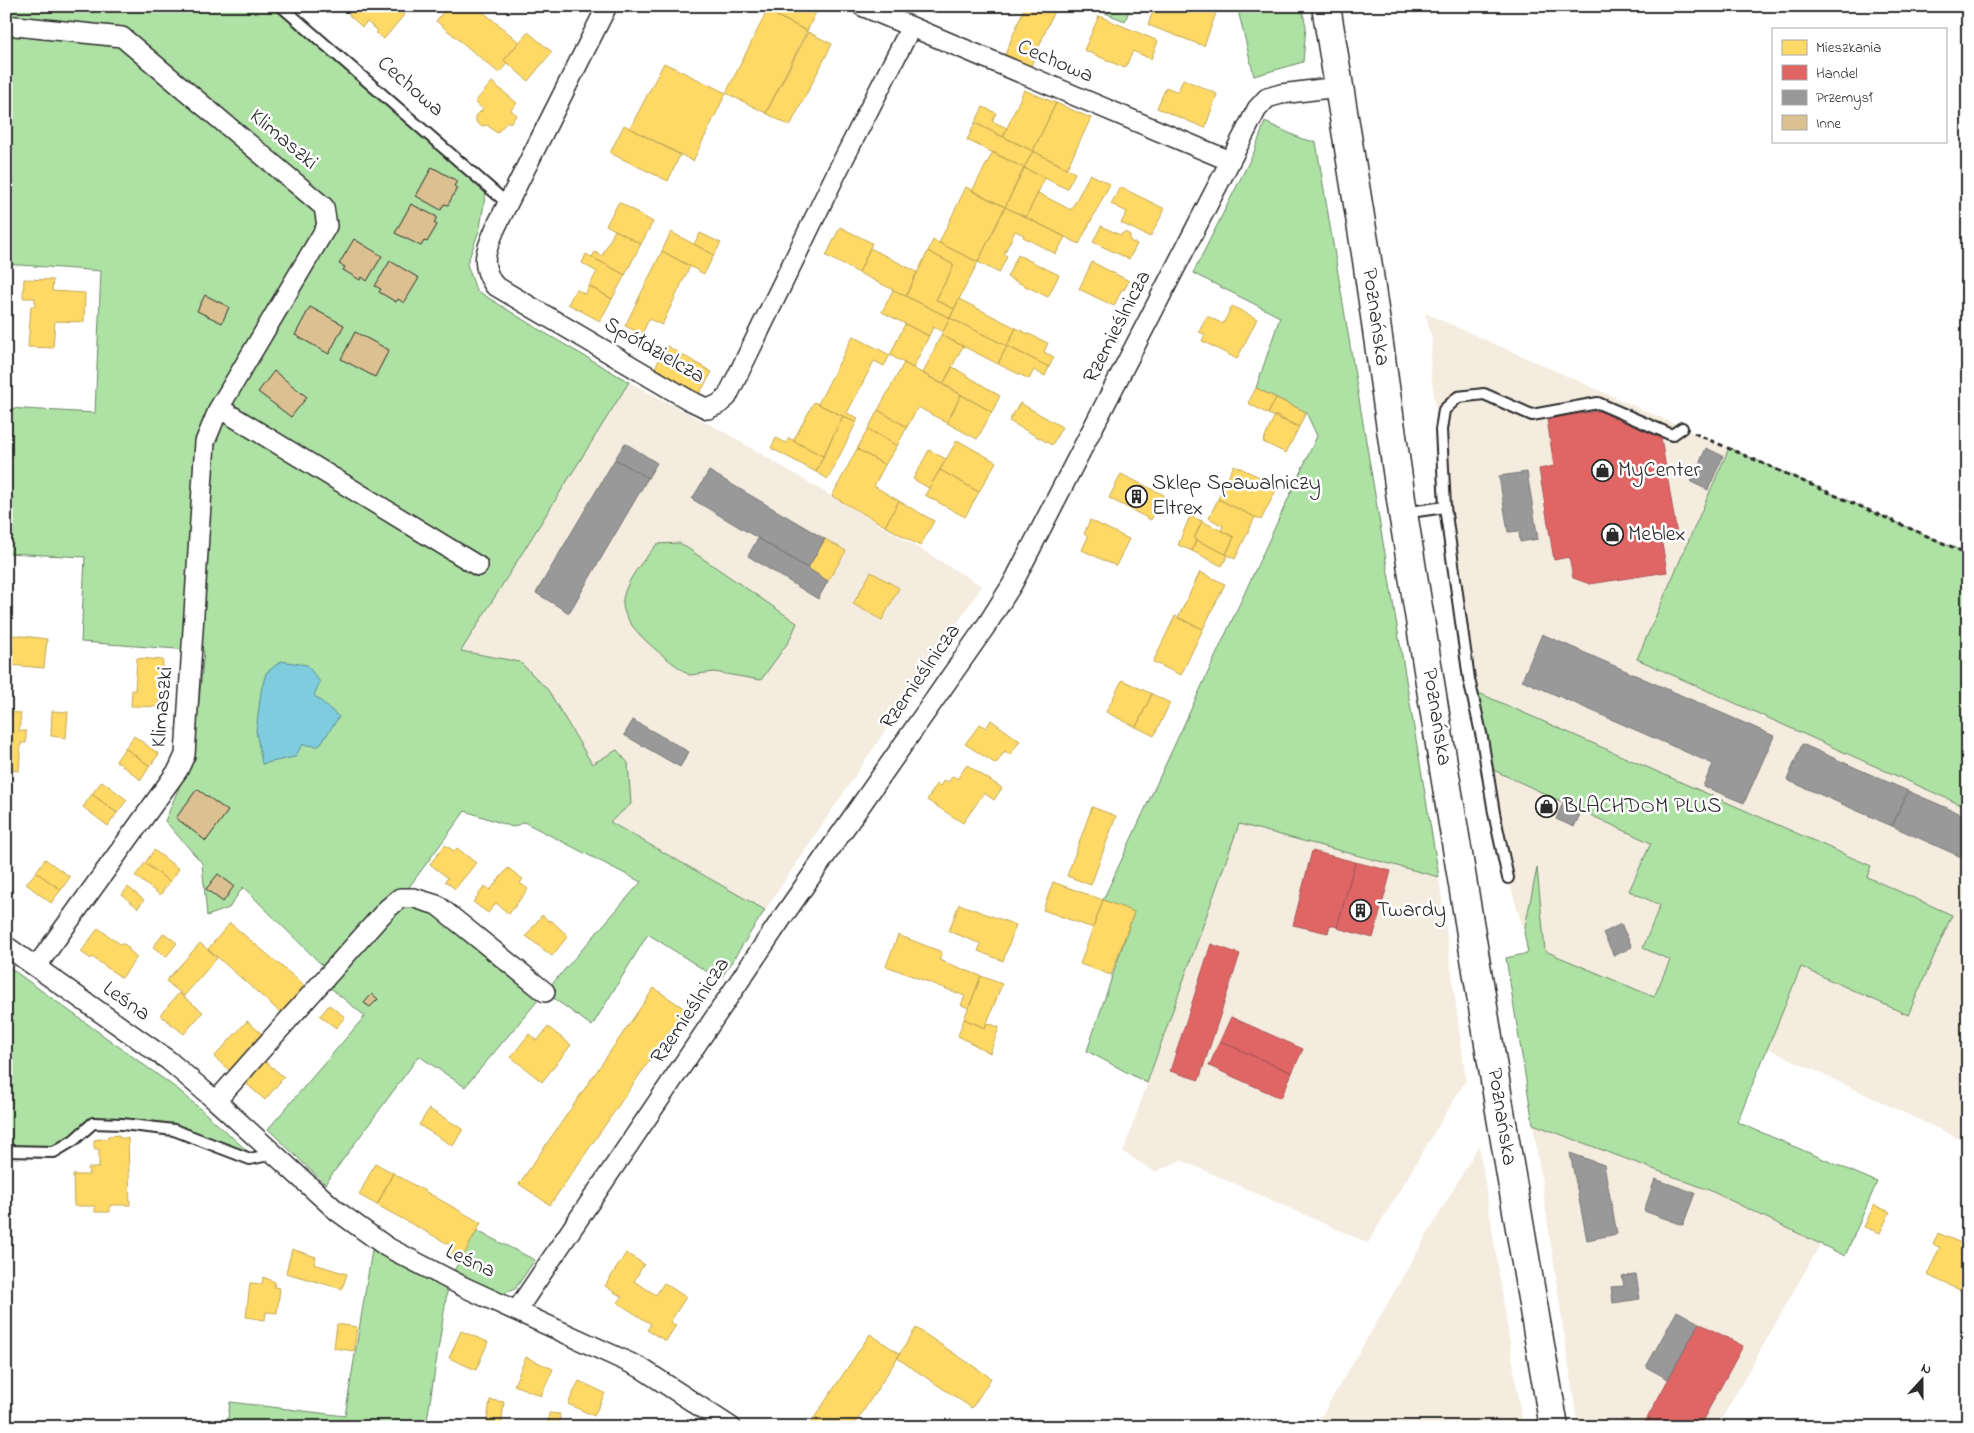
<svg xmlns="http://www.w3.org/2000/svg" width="1974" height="1433" viewBox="0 0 1974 1433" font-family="'Indie Flower',sans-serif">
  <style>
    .built { fill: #f4ecde }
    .green { fill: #aee2a4; stroke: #6c8668; fill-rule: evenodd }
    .water { fill: #7fccde; stroke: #5d8c96 }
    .homes { fill: #ffd966; stroke: #bfa554 }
    .shops { fill: #e06666; stroke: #aa5454 }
    .industry { fill: #999; stroke: #787878 }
    .building { fill: #dbc191; stroke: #2b2b2b }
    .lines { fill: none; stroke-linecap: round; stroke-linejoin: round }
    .service-casing { stroke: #2b2b2b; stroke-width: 14 }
    .minor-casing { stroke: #2b2b2b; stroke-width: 22 }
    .secondary-casing { stroke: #2b2b2b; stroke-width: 31 }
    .path { stroke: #2b2b2b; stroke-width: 3; stroke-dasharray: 5 4; stroke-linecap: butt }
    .service { stroke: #fff; stroke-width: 10 }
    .minor { stroke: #fff; stroke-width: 19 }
    .secondary { stroke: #fff; stroke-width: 28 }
    .labels { text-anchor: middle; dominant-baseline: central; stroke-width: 5; stroke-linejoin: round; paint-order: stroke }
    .street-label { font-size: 22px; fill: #2b2b2b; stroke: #fff }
    .poi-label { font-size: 22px; fill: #2b2b2b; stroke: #fff; text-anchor: start }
  </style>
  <rect width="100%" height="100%" fill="#fff"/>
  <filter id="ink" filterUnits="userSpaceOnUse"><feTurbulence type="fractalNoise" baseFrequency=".02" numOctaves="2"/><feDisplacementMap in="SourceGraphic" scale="10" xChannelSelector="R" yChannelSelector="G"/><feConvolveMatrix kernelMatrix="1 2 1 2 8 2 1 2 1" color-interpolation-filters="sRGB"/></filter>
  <g filter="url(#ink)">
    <path class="built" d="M1425 313 1729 448 1637 659 1968 808V1143L1767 1048 1801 967 1823 976 1952 915 1866 877 1870 866 1472 690 1430 367 1432 338Z
      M629 382 726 433 982 586 765 910 610 821 628 763 618 750 592 764 548 690 461 651Z
      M1487 767 1652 843 1629 891 1660 905 1643 948 1670 960 1654 997 1528 953 1524 932 1508 878Z
      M1239 824 1439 877 1466 1080 1368 1243 1181 1160 1155 1172 1123 1152Z
      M1533 1124 1709 1190 1821 1243 1717 1427H1578Z
      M1479 1145 1523 1427H1315L1364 1344Z"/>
    <path class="green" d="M7 6H281L487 185 480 228 467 264 476 290 538 329 629 382 461 651 520 662 548 690 592 764 617 750 628 763 631 804 610 822 765 910 720 980 648 934 592 1026 545 992 465 1087 419 1056 325 1184 268 1129 365 1016 323 982 330 973 243 887 229 908 207 916 202 863 165 821 182 780 196 731 204 651 81 642 85 557 6 553V408L95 413 101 271 6 264ZM465 811 513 827 524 822 641 882 545 992 425 900 401 898Z
      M1088 6H1131L1125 21Z
      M1237 6H1301L1306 26 1303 62 1254 76Z
      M1265 122 1302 139 1316 142 1439 877 1239 824 1147 1083 1087 1051 1134 912 1103 900 1317 436 1306 412 1256 388 1280 317 1193 273 1254 152Z
      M1729 448 1968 554V808L1637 659Z
      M680 543 797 623 789 641 761 680 714 672 689 675C669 660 619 627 623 599 627 578 644 560 657 544Z
      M1472 690 1871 866 1867 877 1952 915 1908 1015 1801 967 1737 1122 1877 1182 1845 1256 1709 1190 1533 1124 1506 958 1528 953 1524 932 1537 868 1545 951 1654 997 1670 960 1643 948 1660 905 1629 891 1651 843 1487 767Z
      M6 965 180 1091 252 1155 174 1130 93 1123 54 1152 6 1151Z
      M477 1231 535 1260 515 1289 492 1299 449 1280 426 1427H227L230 1402 345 1416 374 1238 449 1279Z"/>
    <path class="water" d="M281 661 307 665 320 682 314 695 339 717 319 746 302 745 295 757 262 764 256 731 261 691 266 673Z"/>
    <path class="homes" d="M356 6H395L404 15 384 39 376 33 378 31 367 22 362 27 349 15Z
      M448 6H476L519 42 504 60 507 63 499 73 436 21Z
      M769 6H809L817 10 807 31 767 11Z
      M1025 6H1056L1030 68 1004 57Z
      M1155 6H1197L1216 13 1204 46 1148 25Z
      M767 11 807 31 766 113 726 93Z
      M1099 16 1158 41 1151 59 1133 51 1125 68 1084 50Z
      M528 32 552 52 528 81 504 60Z
      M808 32 832 44 790 126 766 113Z
      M664 63 726 93 693 161 630 128Z
      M1183 79 1217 94 1205 128 1157 108 1166 87 1178 92Z
      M492 82 517 103 511 110 517 115 510 123 508 121 497 133 487 125 481 126 476 122V116L483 109 475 102Z
      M1024 90 1056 103 1033 151 1003 137Z
      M1056 103 1091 118 1067 168 1033 151Z
      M983 107 996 113 992 121 1007 128 1003 137 975 123Z
      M975 123 1033 151 1024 168 967 140Z
      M624 125 680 155 668 181 610 153Z
      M1033 151 1075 173 1067 189 1024 168Z
      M993 152 1024 168 1005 207 972 191Z
      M1024 168 1045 178 1026 217 1005 207Z
      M1090 174 1110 184 1079 244 1026 217 1038 193 1071 210Z
      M966 187 1005 207 978 262 939 243Z
      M1120 187 1165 209 1150 237 1121 223 1127 212 1111 204Z
      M619 202 653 222 641 244 606 225Z
      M1005 207 1065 237 1056 254 1023 237 1024 235 1015 231 1004 254 1007 256 999 273 978 262Z
      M1101 226 1120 235 1125 232 1130 235V241L1137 244 1129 259 1093 242Z
      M840 227 872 243 859 273 826 256Z
      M615 230 641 244 625 275 592 257 595 252 602 256Z
      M671 232 714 255 704 274 662 251Z
      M700 233 721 243 714 255 694 244Z
      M933 240 978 262 954 309 936 300 954 265 928 251Z
      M870 248 917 272 906 296 859 273Z
      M662 251 690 266 662 325 649 319 642 334 625 326Z
      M928 251 954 265 936 300 954 309 950 318 906 296Z
      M586 254 625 275 612 299 589 286 597 272 582 263Z
      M1018 255 1059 275 1048 297 1007 277Z
      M1092 262 1129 281 1124 290 1122 289 1114 306 1079 289Z
      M24 279 53 280 52 291 85 293 84 322 55 321 53 348 28 347 31 306H35V298H23Z
      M589 286 612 299 600 321 568 304 576 289 585 294Z
      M893 290 950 318 943 332 933 327 929 336 882 312Z
      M959 299 1016 328 1007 346 950 318Z
      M1232 306 1257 319 1237 359 1202 341 1205 334 1199 332 1207 316 1223 324Z
      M950 318 1007 346 998 364 941 335Z
      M905 324 929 336 913 368 890 355Z
      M1016 328 1048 343 1044 352 1054 357 1049 367 1007 346Z
      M941 335 963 346 943 384 923 373Z
      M853 336 890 355 884 366 874 361 847 413 858 418 856 423 818 404Z
      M667 346 712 372 699 394 654 369Z
      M1007 346 1049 367 1045 376 1034 370 1029 379 998 364Z
      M904 363 961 395 947 423 918 407 907 427 878 410Z
      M953 367 1000 396 992 412 943 384Z
      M1256 388 1276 398 1268 414 1248 403Z
      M961 395 992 412 977 439 947 423Z
      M1276 398 1306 412 1299 427 1268 414Z
      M814 402 843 416 823 456 793 441Z
      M1020 403 1062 427 1052 445 1009 421Z
      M878 410 907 427 897 446 868 429Z
      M1275 415 1299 427 1286 453 1263 442Z
      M843 416 856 423 828 479 816 472Z
      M868 429 897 446 885 465 857 449Z
      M776 438 786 443 789 438 823 456 816 472 771 448Z
      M957 440 996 462 979 492 940 470Z
      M857 449 885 465 874 486 899 501 885 526 832 496Z
      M929 450 946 459 929 488 913 479Z
      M1234 465 1278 486 1261 520 1218 499Z
      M940 470 979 492 965 517 925 495Z
      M1121 474 1164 495 1151 520 1109 498Z
      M1218 499 1255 517 1235 559 1226 554 1234 537 1221 531 1223 526 1209 518Z
      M899 501 934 521 920 546 885 526Z
      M1190 516 1202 521 1194 539 1196 540 1192 551 1178 545Z
      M1090 520 1129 539 1116 566 1082 550 1088 537 1084 534Z
      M1202 521 1234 537 1226 554 1194 539Z
      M825 539 846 551 828 581 808 568Z
      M1196 540 1228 555 1222 566 1192 551Z
      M871 572 899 588 882 620 853 604Z
      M1200 572 1225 584 1203 629 1178 618Z
      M1175 616 1203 629 1181 675 1153 662Z
      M6 634 47 639 44 668 9 665 11 649H6Z
      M137 658 163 660 162 680H160L158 707 131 706 132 690H135Z
      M1122 680 1152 694 1136 727 1106 712Z
      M1152 694 1170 703 1154 736 1136 727Z
      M52 711 68 712 66 738 51 736Z
      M6 712 21 713 19 731H26V743H21L19 771 12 770 11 781H6Z
      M991 720 1020 741 1010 755 1005 751 996 764 965 744 980 724 986 728Z
      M134 736 159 754 150 766 125 748Z
      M125 748 150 766 141 780 116 761Z
      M967 765 1002 788 994 800 984 793 963 823 927 800 937 784 940 786 944 780 948 782 953 776 957 779Z
      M102 781 127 800 117 813 92 794Z
      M92 794 117 813 108 826 83 807Z
      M1092 807 1116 816 1091 885 1067 876Z
      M445 845 454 851 457 848 476 863 455 889 445 881 448 878 430 864Z
      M154 850 179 869 170 882 145 863Z
      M45 859 70 877 61 890 36 872Z
      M145 863 170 882 160 895 135 876Z
      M508 868 523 879 520 883 528 889 509 914 496 903 488 913 473 902 485 886 490 890Z
      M36 872 61 890 51 903 26 884Z
      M1053 882 1103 900 1093 928 1043 910Z
      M128 887 144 900 138 908 122 895Z
      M1103 900 1134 912 1111 975 1080 964Z
      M959 904 1016 925 1003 961 978 951 981 944 949 931Z
      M542 915 550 922 551 920 568 936 552 956 526 936Z
      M230 923 305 986 281 1013 208 949Z
      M98 928 120 944H124L128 947 129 950 137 957 122 978 92 957 91 959 81 952Z
      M164 933 177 943 166 957 153 947Z
      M898 935 942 952 939 960 981 976 969 1008 961 1005 965 996 886 966Z
      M200 943 217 958 184 996 166 981Z
      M981 976 1002 984 985 1028 964 1019Z
      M654 988 685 1009 550 1205 519 1184Z
      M179 993 203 1012 184 1034 160 1015Z
      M329 1005 345 1017 336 1028 320 1016Z
      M964 1019 985 1028 987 1023 999 1027 990 1053 958 1036Z
      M247 1021 262 1034 230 1071 214 1057Z
      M548 1027 571 1045 542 1082 511 1057 529 1034 537 1041Z
      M261 1058 284 1077 265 1100 242 1080Z
      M429 1109 463 1129 453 1146 419 1125Z
      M119 1135V1138H128L130 1205H110V1212H95V1206H74L73 1175H89L88 1168H99V1149H94V1140L108 1138V1136Z
      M375 1163 393 1173 377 1205 359 1195Z
      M393 1173 481 1223 461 1260 450 1253 454 1247 377 1205Z
      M1874 1205 1890 1212 1880 1233 1864 1227Z
      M1938 1233 1968 1246V1273L1966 1272 1964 1277 1967 1281 1962 1291 1927 1275 1940 1247 1933 1245Z
      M292 1249 316 1257 314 1264 347 1274 342 1289 286 1273Z
      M626 1253 644 1264 634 1281 656 1295 664 1283 686 1297 670 1322 676 1325 666 1341 647 1330 651 1324 618 1303 622 1297 605 1286Z
      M263 1277 275 1282 274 1287 280 1288 277 1313 266 1312 265 1320 246 1317 250 1283 262 1284Z
      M337 1324 357 1327 354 1351 334 1348Z
      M916 1328 991 1378 972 1408 897 1358Z
      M461 1331 488 1342 476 1370 449 1358Z
      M870 1334 900 1354 853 1427H808Z
      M526 1357 553 1369 541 1396 514 1385Z
      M579 1381 605 1393 594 1416 568 1404Z
      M490 1400 504 1402 501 1427H486Z
      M549 1413 560 1414 559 1427H547Z"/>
    <path class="shops" d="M1599 411 1661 438 1677 535 1661 538 1667 572 1590 584 1573 578 1569 557 1554 560 1539 469 1554 466 1547 419Z
      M1552 798 1555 815 1542 816 1540 800Z
      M1312 851 1355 862 1337 927 1330 925 1328 933 1293 925Z
      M1355 862 1391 871 1373 938 1337 928Z
      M1211 944 1240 954 1199 1080 1170 1071Z
      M1231 1017 1303 1049 1292 1073 1220 1041Z
      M1220 1041 1292 1073 1281 1098 1209 1066Z
      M1699 1323 1743 1346 1699 1427H1644V1424Z"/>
    <path class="industry" d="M625 443 657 463 648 478 615 459Z
      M1706 448 1723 456 1708 490 1691 482Z
      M615 459 648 478 569 613 536 593Z
      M709 471 825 539 808 568 692 499Z
      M1527 472 1538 539 1520 542 1519 531 1508 532 1499 476Z
      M758 538 828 581 818 599 748 556Z
      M1542 634 1774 736 1744 803 1703 786 1713 764 1522 680Z
      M633 720 689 752 680 767 624 735Z
      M1802 744 1908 791 1892 826 1787 780Z
      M1908 791 1968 817V860L1892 826Z
      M1563 803 1582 810 1574 827 1556 819Z
      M1621 924 1632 947 1614 956 1603 933Z
      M1570 1153 1604 1165 1617 1234 1587 1240Z
      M1655 1179 1695 1193 1683 1225 1644 1211Z
      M1636 1275 1640 1299 1613 1303 1611 1287 1624 1286 1622 1276Z
      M1677 1311 1699 1323 1668 1379 1646 1367Z"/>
    <path class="building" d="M432 167 457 181 454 186 457 188 448 205 444 204 441 210 416 196Z
      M411 204 437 217 434 223 437 225 427 242 424 241 421 246 395 233Z
      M354 239 382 256 367 281 362 277 360 280 343 270 345 267 339 264Z
      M390 261 419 278 404 303 398 299 396 302 379 292 381 289 375 286Z
      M205 295 229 307 222 323 197 311Z
      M310 307 344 325 329 354 295 335Z
      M355 332 389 350 375 377 341 359Z
      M274 371 307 397 291 417 258 392Z
      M197 789 228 811 206 841 176 818Z
      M218 874 234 886 223 902 206 889Z
      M372 994 378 999 370 1007 364 1003Z"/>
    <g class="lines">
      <defs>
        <path id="service" d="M281 6 508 204
          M1445 507 1469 679 1482 738 1494 813 1508 878
          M1403 513 1445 507 1441 430 1444 410 1458 397 1484 394 1532 415 1598 403 1672 435 1682 428
          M6 1151 54 1152 74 1140 93 1123 122 1124 174 1130 250 1159 273 1154"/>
        <path id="minor" d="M607 6 496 227C486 250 479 263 494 285L689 400 708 409 719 404 727 397 836 174 911 27
          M862 6 1230 161
          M6 25 122 37 324 207 327 226 219 408 205 442 185 755 178 770 36 967
          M219 408 478 566
          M6 946 168 1060 216 1101 337 1211 387 1247 464 1287 641 1368 731 1427
          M216 1101 387 909 400 898H414L437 905 545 992
          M517 1310 782 918 988 623 1013 583 1257 109 1267 98 1281 94 1338 87"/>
        <path id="secondary" d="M1326 6 1367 260 1403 513 1435 714 1501 1117 1554 1427"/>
      </defs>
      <use href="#service" class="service-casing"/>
      <use href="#minor" class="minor-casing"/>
      <use href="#secondary" class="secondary-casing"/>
      <path class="path" d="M1694 433 1968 554"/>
      <use href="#service" class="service"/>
      <use href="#minor" class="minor"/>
      <use href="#secondary" class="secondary"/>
    </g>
  </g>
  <defs>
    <symbol id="shop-ring" viewBox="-11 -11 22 22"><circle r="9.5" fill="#fff" stroke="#2b2b2b" stroke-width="1.5"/><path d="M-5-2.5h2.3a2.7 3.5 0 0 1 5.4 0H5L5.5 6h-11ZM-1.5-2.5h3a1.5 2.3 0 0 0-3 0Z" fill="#2b2b2b"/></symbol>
    <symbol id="building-ring" viewBox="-11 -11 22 22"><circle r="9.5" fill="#fff" stroke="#2b2b2b" stroke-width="1.5"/><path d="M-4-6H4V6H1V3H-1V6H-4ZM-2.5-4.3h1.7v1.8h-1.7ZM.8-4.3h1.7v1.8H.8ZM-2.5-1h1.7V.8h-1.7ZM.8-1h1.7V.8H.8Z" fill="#2b2b2b"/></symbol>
  </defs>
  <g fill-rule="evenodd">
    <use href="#shop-ring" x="1590" y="458" width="25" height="25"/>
    <use href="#building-ring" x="1124" y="484" width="25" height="25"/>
    <use href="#shop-ring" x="1600" y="522" width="25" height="25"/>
    <use href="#shop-ring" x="1534" y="794" width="25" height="25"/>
    <use href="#building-ring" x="1348" y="898" width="25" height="25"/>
  </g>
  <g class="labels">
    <g class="street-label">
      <text transform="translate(1055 62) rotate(23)">Cechowa</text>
      <text transform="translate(410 87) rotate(41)">Cechowa</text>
      <text transform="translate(283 140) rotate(40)">Klimaszki</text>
      <text transform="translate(1375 317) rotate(82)">Poznańska</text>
      <text transform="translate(1118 327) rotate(-63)">Rzemieślnicza</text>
      <text transform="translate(654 351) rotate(30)">Spółdzielcza</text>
      <text transform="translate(921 677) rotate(-55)">Rzemieślnicza</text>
      <text transform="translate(163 707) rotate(-85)">Klimaszki</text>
      <text transform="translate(1436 717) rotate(81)">Poznańska</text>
      <text transform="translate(126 1002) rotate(35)">Leśna</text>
      <text transform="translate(691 1011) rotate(-56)">Rzemieślnicza</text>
      <text transform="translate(1501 1117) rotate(81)">Poznańska</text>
      <text transform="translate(470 1262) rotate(25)">Leśna</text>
    </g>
    <g class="poi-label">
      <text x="1618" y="471">MyCenter</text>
      <text x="1152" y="484">Sklep Spawalniczy<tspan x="1152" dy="25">Eltrex</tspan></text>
      <text x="1628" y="535">Meblex</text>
      <text x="1563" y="807">BLACHDOM PLUS</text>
      <text x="1377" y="911">Twardy</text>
    </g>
  </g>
  <rect width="1974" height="1433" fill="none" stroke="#fff" stroke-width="25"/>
  <rect x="12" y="12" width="1949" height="1408" fill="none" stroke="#2b2b2b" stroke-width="2" filter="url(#ink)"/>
  <rect x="1772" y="28" width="175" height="115" fill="#ffffff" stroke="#aaaaaa"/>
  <rect x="1782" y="40" width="25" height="15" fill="#ffd966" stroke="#aaaaaa"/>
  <text x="1816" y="52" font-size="15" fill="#2b2b2b">Mieszkania</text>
  <rect x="1782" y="65" width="25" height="15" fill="#e06666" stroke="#aaaaaa"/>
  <text x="1816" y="78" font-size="15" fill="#2b2b2b">Handel</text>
  <rect x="1782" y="90" width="25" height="15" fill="#999999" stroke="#aaaaaa"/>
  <text x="1816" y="102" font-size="15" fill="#2b2b2b">Przemysł</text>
  <rect x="1782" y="115" width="25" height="15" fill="#dbc191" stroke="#aaaaaa"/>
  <text x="1816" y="128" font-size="15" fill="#2b2b2b">Inne</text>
  <g transform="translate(1922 1380) rotate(21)" stroke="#ffffff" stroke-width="4" paint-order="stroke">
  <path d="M0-4L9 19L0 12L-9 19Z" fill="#2b2b2b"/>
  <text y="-8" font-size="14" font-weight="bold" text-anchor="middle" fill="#2b2b2b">N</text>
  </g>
</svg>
